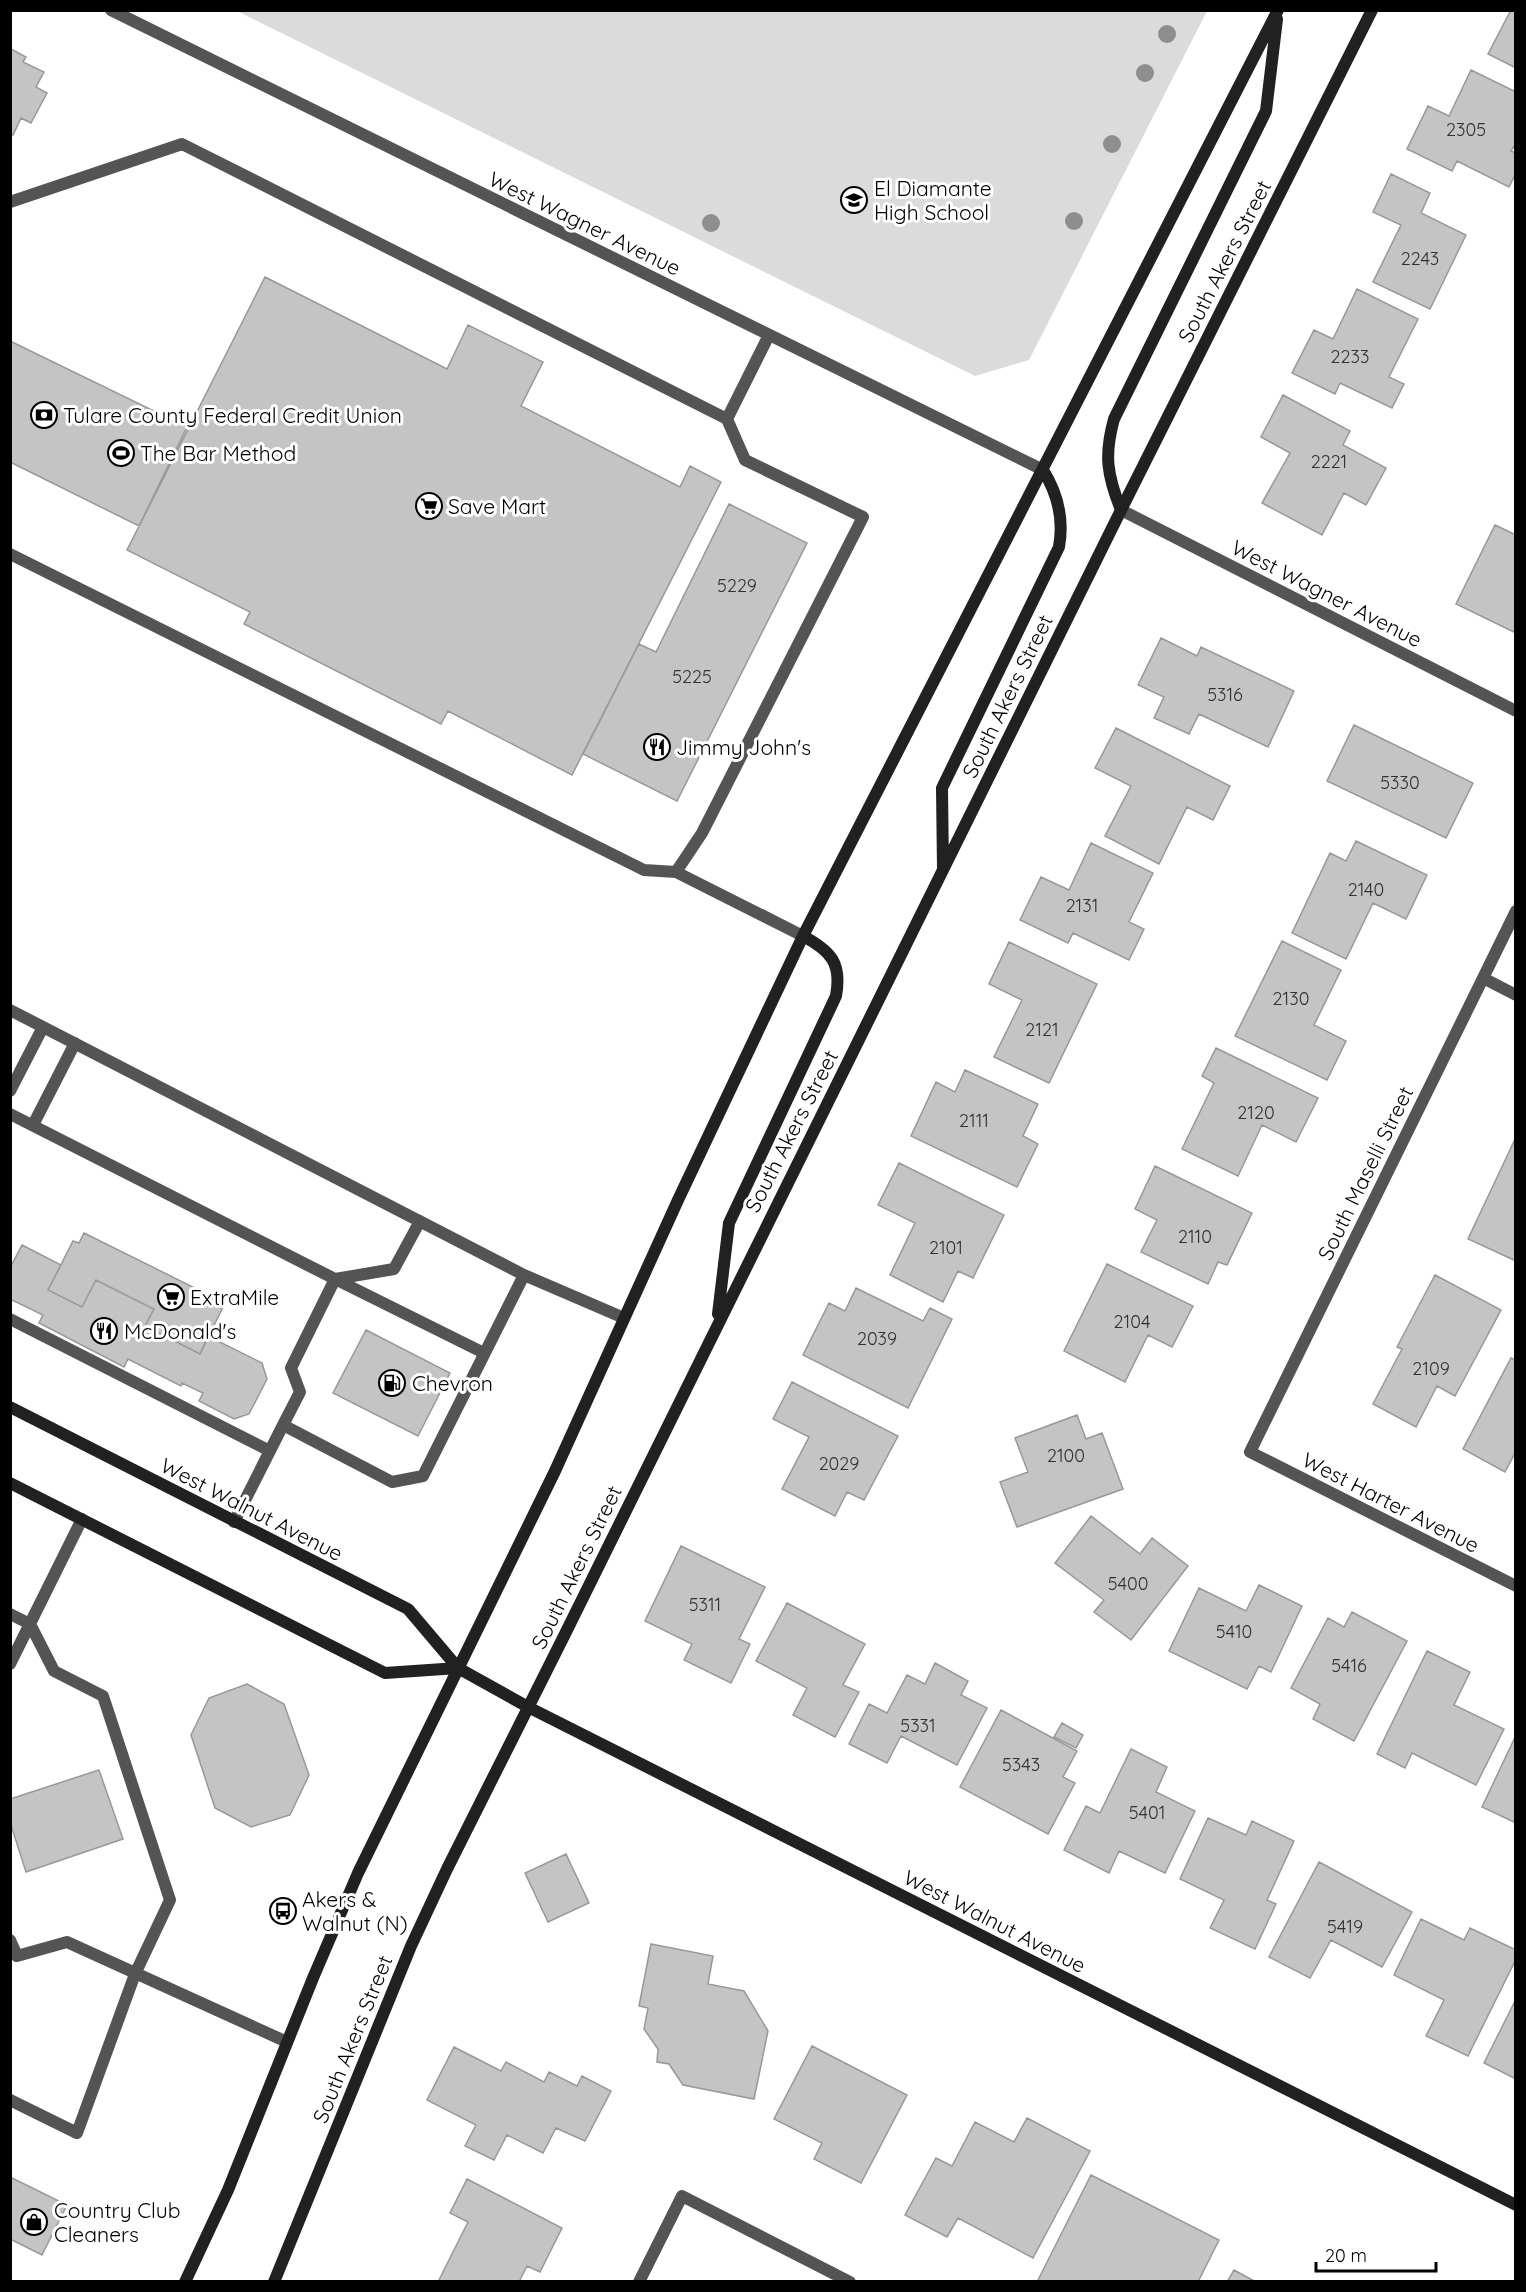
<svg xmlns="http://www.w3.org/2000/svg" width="1526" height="2292" viewBox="0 0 1526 2292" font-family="Quicksand,sans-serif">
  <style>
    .green { fill: #dbdbdb }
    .building { fill: #c4c4c4; stroke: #989898; stroke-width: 1.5 }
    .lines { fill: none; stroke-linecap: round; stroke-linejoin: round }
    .lane { stroke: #545454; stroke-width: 12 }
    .street { stroke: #545454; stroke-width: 12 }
    .secondary { stroke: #212121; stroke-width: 12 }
    .tree { fill: #8e8e8e }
    .labels { text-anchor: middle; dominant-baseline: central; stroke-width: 6; stroke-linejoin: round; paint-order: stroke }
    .number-label { font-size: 18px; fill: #313131 }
    .poi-label { font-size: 21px; fill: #000; stroke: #fff; text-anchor: start }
    .street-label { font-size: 21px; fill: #000; stroke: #fff }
  </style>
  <rect width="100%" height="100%" fill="#fff"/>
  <path class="green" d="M237 11H1207L1029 360 975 376Z"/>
  <path class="building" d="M1511 10H1516V68L1488 54Z
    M10 47 11 49 26 57 23 62 44 72 36 87 47 93 31 123 21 118 13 135 10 134Z
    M1471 70 1516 92V143L1511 151 1516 153V173L1509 187 1457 161 1452 171 1407 149 1428 106 1449 116Z
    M1391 174 1430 193 1421 213 1466 235 1430 309 1373 282 1401 225 1373 212Z
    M265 277 447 369 468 325 543 362 521 406 680 487 690 466 721 482 572 775 448 711 441 724 244 624 250 612 127 550Z
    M1357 289 1418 319 1389 377 1404 384 1392 408 1340 383 1335 394 1292 373 1314 330 1333 339Z
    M10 341 187 427 139 526 10 462Z
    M1283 395 1350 431 1343 445 1386 468 1366 505 1344 493 1322 535 1262 503 1290 453 1261 437Z
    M729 504 807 543 677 801 583 754 639 644 656 652Z
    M1495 525 1516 535V633L1456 604Z
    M1161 638 1197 656 1201 647 1294 691 1268 747 1199 714 1189 734 1154 718 1164 697 1138 685Z
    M1354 725 1473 783 1446 838 1327 781Z
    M1116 728 1230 786 1213 820 1187 807 1159 864 1105 836 1131 786 1095 768Z
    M1356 841 1427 875 1406 919 1373 903 1346 959 1292 933 1330 853 1346 861Z
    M1091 843 1153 873 1129 922 1144 929 1129 960 1073 933 1068 943 1020 920 1041 877 1069 890Z
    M1282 941 1341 970 1314 1025 1346 1041 1327 1080 1235 1036Z
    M1009 942 1097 984 1049 1083 994 1057 1022 1000 989 984Z
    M1216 1048 1318 1098 1296 1142 1262 1125 1238 1176 1182 1149 1214 1083 1202 1076Z
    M965 1070 1038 1104 1023 1136 1038 1144 1017 1187 911 1136 936 1082 955 1092Z
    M1516 1137V1261L1468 1239Z
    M899 1163 1004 1215 973 1278 958 1271 943 1302 890 1275 915 1223 878 1205Z
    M1155 1166 1252 1213 1227 1265 1218 1262 1208 1284 1141 1252 1157 1220 1135 1209Z
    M84 1233 225 1303 200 1354 145 1326 154 1309 96 1280 82 1307 48 1290 73 1241 79 1243Z
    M22 1245 61 1265 48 1290 82 1307 96 1280 154 1309 145 1326 200 1354 208 1336 262 1363 267 1379 249 1414 234 1419 199 1401 203 1393 182 1383 181 1386 128 1359 124 1367 39 1323 43 1315 10 1299V1268Z
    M1107 1264 1193 1306 1172 1347 1148 1335 1125 1382 1064 1351Z
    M1435 1275 1501 1310 1455 1396 1437 1386 1416 1427 1373 1404 1402 1349 1397 1347Z
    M856 1288 923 1321 930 1308 952 1319 908 1408 803 1355 829 1303 845 1311Z
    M366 1330 450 1373 418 1436 333 1393Z
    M1511 1358 1516 1360V1451L1505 1472 1463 1449Z
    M792 1382 898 1436 864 1500 847 1492 835 1516 782 1489 809 1437 773 1419Z
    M1077 1415 1086 1439 1102 1433 1123 1489 1017 1527 1000 1482 1028 1472 1015 1438Z
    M1091 1516 1140 1554 1152 1538 1188 1566 1131 1640 1094 1612 1104 1600 1055 1563Z
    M681 1546 765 1587 739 1639 750 1644 731 1683 684 1660 692 1644 645 1621Z
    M1259 1585 1302 1606 1271 1672 1259 1666 1247 1689 1169 1651 1199 1588 1246 1611Z
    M787 1603 865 1644 843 1685 859 1692 835 1737 793 1715 807 1688 756 1661Z
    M1352 1612 1407 1641 1354 1741 1313 1719 1320 1704 1291 1688 1328 1618 1344 1627Z
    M1427 1651 1470 1672 1454 1705 1504 1729 1476 1785 1412 1753 1405 1768 1377 1754Z
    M935 1663 968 1681 961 1695 987 1708 957 1765 901 1736 887 1763 849 1744 869 1704 887 1713 907 1675 925 1684Z
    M247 1684 284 1704 309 1775 290 1815 251 1827 215 1808 191 1735 209 1698Z
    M1001 1710 1077 1751 1063 1777 1075 1783 1048 1834 960 1787Z
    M1062 1723 1083 1735 1076 1748 1054 1737Z
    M1516 1735V1823L1482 1807Z
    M1131 1749 1167 1767 1156 1792 1195 1811 1165 1873 1119 1851 1109 1873 1064 1850 1086 1806 1100 1813Z
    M99 1770 123 1839 26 1872 10 1822V1799Z
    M1208 1818 1246 1835 1252 1821 1294 1841 1267 1900 1276 1904 1255 1949 1210 1928 1224 1900 1180 1879Z
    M566 1854 589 1903 548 1922 525 1873Z
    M1319 1862 1412 1912 1382 1967 1331 1940 1310 1978 1269 1957Z
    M1421 1919 1464 1940 1470 1928 1516 1950V1959L1468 2056 1426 2036 1444 2000 1394 1975Z
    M651 1944 713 1956 708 1984 744 1991 768 2031 754 2099 683 2085 669 2064 657 2062 658 2049 644 2029 648 2008 639 2006Z
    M1516 1999V2079L1484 2063Z
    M812 2046 907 2095 861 2183 814 2159 822 2143 774 2119Z
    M454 2047 501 2071 506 2062 544 2082 549 2072 577 2086 582 2076 611 2091 585 2141 556 2128 543 2153 507 2135 494 2160 465 2146 476 2125 427 2100Z
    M1027 2118 1090 2151 1033 2258 958 2218 947 2237 905 2215 936 2158 952 2166 975 2122 1014 2142Z
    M1091 2175 1219 2240 1198 2282H1037Z
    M10 2177 67 2205 42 2255 10 2239Z
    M467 2179 562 2228 540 2272 527 2266 519 2282H438L468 2222 450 2213Z
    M1234 2270 1256 2282H1227Z"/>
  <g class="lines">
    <path class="lane" d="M10 202 182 144 727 419 745 460 863 517 702 833 676 872
      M727 419 769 335
      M10 554 644 870 676 872 803 936
      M10 1010 524 1275 624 1318
      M10 1091 43 1027
      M10 1114 335 1279 394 1269 420 1221
      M33 1125 75 1043
      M10 1319 270 1451
      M283 1425 300 1392 291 1368 335 1279 484 1353
      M234 1522 283 1425 392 1482 423 1476 524 1275
      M10 1614 30 1624 54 1671 103 1696 170 1900 135 1974 77 2133 10 2100
      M10 1664 82 1519
      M10 1940 17 1956 67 1942 287 2042"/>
    <path class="street" d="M111 10 1043 470
      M1121 510 1516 711
      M1516 911 1250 1452 1516 1586
      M1483 978 1516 995
      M639 2282 682 2196 850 2282"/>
    <path class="secondary" d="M1121 510C1107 475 1104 455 1114 419L1266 111 1277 19
      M943 869 942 788 1059 547C1064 519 1058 494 1043 470
      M718 1314 729 1223 836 996C842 963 831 951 803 936
      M10 1407 408 1609 458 1668 528 1707 1516 2205
      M10 1483 385 1673 458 1668
      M185 2282 228 2190 313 1978 358 1873 555 1471 678 1200 803 936 1278 10
      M274 2282 411 1946 447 1869 565 1634 1121 510 1372 10"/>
  </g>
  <g class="tree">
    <circle cx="1167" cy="34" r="9"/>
    <circle cx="1145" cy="73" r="9"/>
    <circle cx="1112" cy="144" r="9"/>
    <circle cx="1074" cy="221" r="9"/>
    <circle cx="711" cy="223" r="9"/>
  </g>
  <defs>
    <symbol id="school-ring" viewBox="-11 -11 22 22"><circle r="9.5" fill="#fff" stroke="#000" stroke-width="1.5"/><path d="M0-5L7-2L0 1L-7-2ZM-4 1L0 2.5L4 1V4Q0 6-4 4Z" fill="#000"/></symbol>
    <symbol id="bank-ring" viewBox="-11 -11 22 22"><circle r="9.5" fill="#fff" stroke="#000" stroke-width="1.5"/><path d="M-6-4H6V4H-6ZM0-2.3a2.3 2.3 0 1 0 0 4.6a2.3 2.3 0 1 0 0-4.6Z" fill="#000"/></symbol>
    <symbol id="stadium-ring" viewBox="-11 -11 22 22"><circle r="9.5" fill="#fff" stroke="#000" stroke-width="1.5"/><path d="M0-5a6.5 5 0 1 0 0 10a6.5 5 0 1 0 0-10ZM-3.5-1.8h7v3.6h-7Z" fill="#000"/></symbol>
    <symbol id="supermarket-ring" viewBox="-11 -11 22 22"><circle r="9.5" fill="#fff" stroke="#000" stroke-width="1.5"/><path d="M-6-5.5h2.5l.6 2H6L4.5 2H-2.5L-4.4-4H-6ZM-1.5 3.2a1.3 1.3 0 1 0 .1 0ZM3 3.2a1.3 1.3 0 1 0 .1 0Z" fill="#000"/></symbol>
    <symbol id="restaurant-ring" viewBox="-11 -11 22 22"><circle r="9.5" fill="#fff" stroke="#000" stroke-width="1.5"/><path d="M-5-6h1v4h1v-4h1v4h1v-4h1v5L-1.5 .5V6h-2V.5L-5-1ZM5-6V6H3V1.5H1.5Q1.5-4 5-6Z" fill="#000"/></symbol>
    <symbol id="fuel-ring" viewBox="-11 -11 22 22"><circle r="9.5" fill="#fff" stroke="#000" stroke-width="1.5"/><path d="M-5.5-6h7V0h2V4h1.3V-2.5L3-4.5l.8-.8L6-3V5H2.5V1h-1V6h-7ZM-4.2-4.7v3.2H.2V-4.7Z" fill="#000"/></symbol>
    <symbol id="bus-ring" viewBox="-11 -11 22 22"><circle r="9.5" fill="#fff" stroke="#000" stroke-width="1.5"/><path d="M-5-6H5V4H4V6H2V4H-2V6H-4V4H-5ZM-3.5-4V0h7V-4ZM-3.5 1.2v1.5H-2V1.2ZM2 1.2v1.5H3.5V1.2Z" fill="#000"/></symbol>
    <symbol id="shop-ring" viewBox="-11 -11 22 22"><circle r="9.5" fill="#fff" stroke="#000" stroke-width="1.5"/><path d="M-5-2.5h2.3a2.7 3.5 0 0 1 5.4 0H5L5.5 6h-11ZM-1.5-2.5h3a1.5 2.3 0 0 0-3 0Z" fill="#000"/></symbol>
  </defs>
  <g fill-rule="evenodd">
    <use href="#school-ring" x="839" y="185" width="30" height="30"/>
    <use href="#bank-ring" x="29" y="400" width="30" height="30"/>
    <use href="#stadium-ring" x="106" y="438" width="30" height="30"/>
    <use href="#supermarket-ring" x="414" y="491" width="30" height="30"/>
    <use href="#restaurant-ring" x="642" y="732" width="30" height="30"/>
    <use href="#supermarket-ring" x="156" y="1282" width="30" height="30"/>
    <use href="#restaurant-ring" x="89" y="1316" width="30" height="30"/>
    <use href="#fuel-ring" x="377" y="1368" width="30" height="30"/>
    <use href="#bus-ring" x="268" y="1896" width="30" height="30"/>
    <use href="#shop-ring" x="19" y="2207" width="30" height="30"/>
  </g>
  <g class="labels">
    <g class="number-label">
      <text x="1466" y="129">2305</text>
      <text x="1420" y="258">2243</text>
      <text x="1350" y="356">2233</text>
      <text x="1329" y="461">2221</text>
      <text x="737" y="585">5229</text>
      <text x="692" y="676">5225</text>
      <text x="1225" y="694">5316</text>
      <text x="1400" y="782">5330</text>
      <text x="1366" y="889">2140</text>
      <text x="1082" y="905">2131</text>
      <text x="1291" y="998">2130</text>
      <text x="1042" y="1029">2121</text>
      <text x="1256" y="1112">2120</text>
      <text x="974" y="1120">2111</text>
      <text x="1195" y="1236">2110</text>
      <text x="946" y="1247">2101</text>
      <text x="1132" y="1321">2104</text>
      <text x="877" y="1338">2039</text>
      <text x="1431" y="1368">2109</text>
      <text x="1066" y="1455">2100</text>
      <text x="839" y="1463">2029</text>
      <text x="1128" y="1583">5400</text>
      <text x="705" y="1604">5311</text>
      <text x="1234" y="1631">5410</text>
      <text x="1349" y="1665">5416</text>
      <text x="918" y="1725">5331</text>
      <text x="1021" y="1764">5343</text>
      <text x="1147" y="1812">5401</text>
      <text x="1345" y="1926">5419</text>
    </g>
    <g class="poi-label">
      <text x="874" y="188">El Diamante<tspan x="874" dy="24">High School</tspan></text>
      <text x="63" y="415">Tulare County Federal Credit Union</text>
      <text x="140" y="453">The Bar Method</text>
      <text x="448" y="506">Save Mart</text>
      <text x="676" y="747">Jimmy John's</text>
      <text x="190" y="1297">ExtraMile</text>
      <text x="124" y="1331">McDonald's</text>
      <text x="412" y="1383">Chevron</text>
      <text x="302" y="1899">Akers &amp;<tspan x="302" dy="24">Walnut (N)</tspan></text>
      <text x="54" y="2210">Country Club<tspan x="54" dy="24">Cleaners</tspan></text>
    </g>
    <g class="street-label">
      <text transform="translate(585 223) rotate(26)">West Wagner Avenue</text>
      <text transform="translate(1224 261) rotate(-63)">South Akers Street</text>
      <text transform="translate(1327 593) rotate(27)">West Wagner Avenue</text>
      <text transform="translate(1007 696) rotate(-64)">South Akers Street</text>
      <text transform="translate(791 1131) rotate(-63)">South Akers Street</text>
      <text transform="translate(1365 1173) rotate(-64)">South Maselli Street</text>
      <text transform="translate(1391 1502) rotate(27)">West Harter Avenue</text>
      <text transform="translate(252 1509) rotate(27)">West Walnut Avenue</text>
      <text transform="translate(576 1567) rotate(-64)">South Akers Street</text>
      <text transform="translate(995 1921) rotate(27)">West Walnut Avenue</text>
      <text transform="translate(352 2039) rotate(-68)">South Akers Street</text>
    </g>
  </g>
  <rect width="1526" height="2292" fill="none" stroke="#000000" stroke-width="24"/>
  <path d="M1316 2262v9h120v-9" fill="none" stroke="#000000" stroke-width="3"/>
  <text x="1325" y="2262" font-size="18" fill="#000000" stroke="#ffffff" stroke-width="4.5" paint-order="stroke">20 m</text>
</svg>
